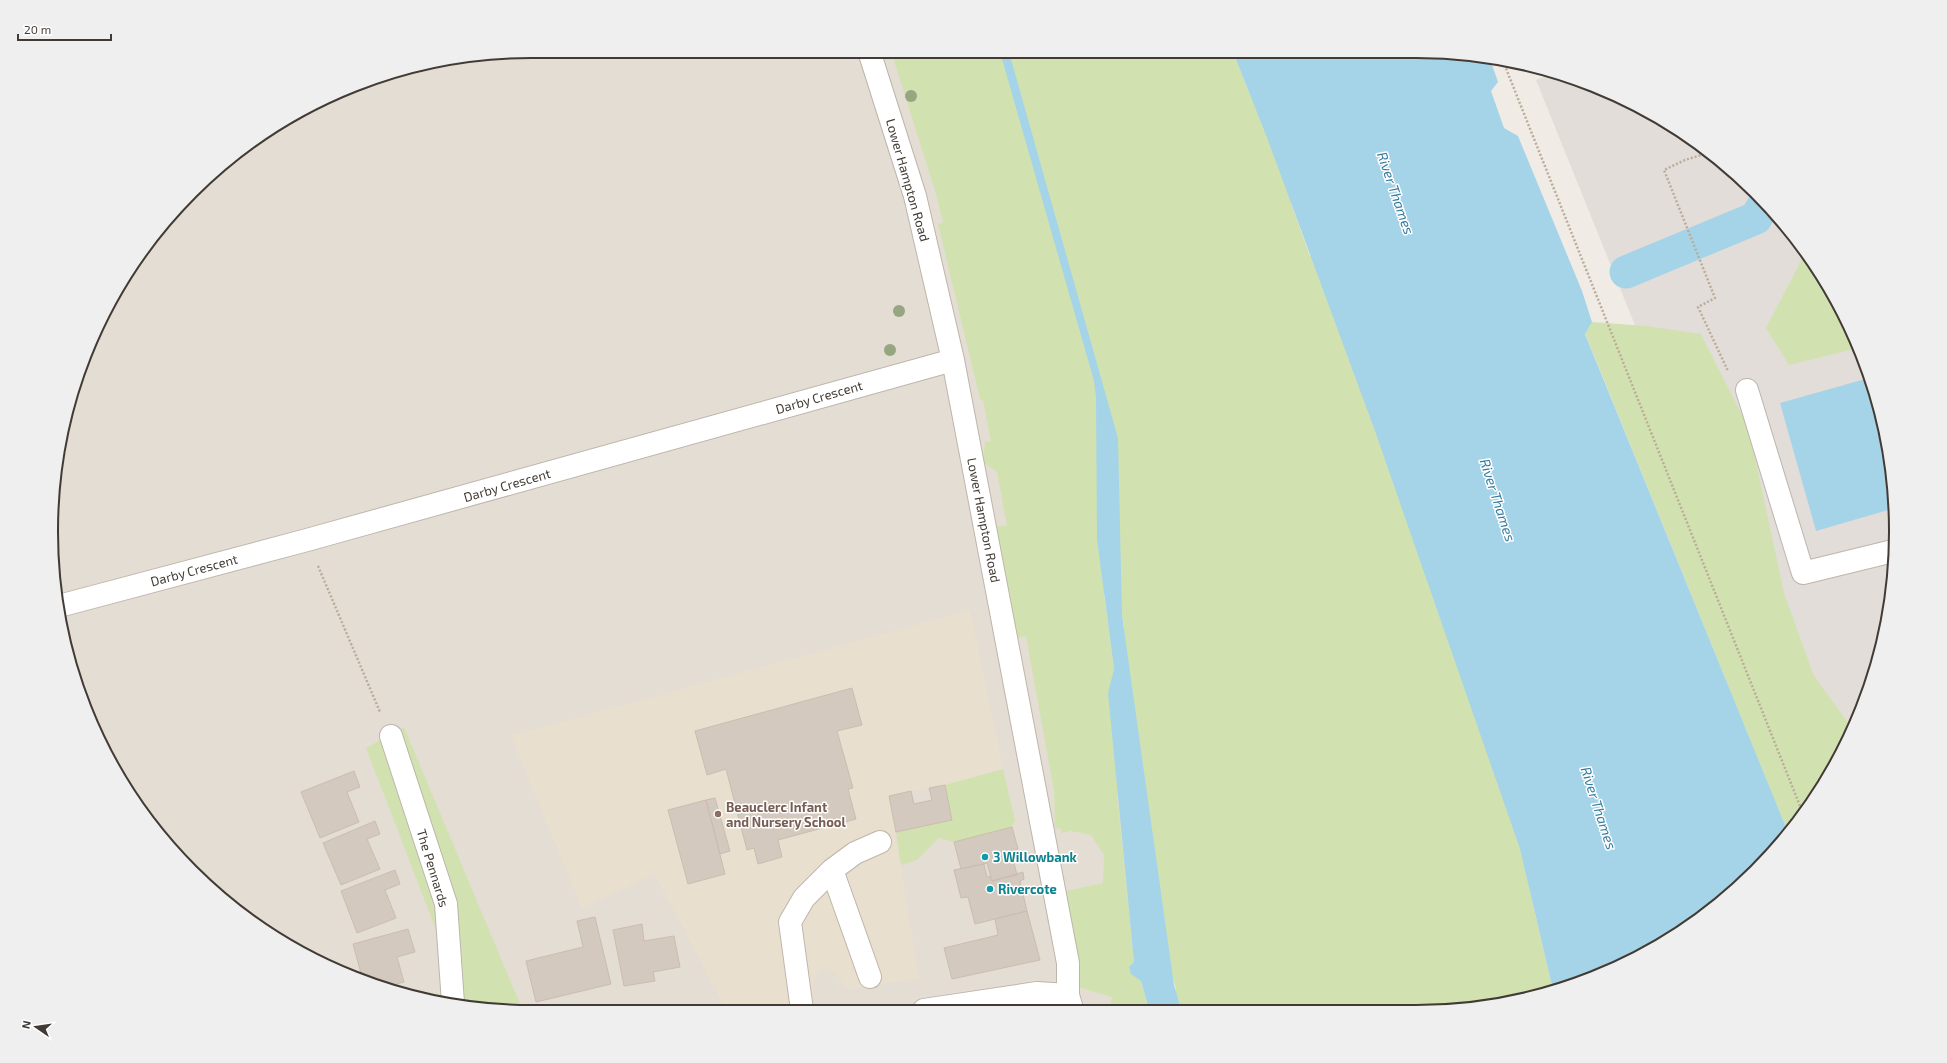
<svg xmlns="http://www.w3.org/2000/svg" width="1947" height="1063" viewBox="0 0 1947 1063" font-family="'Exo 2',sans-serif">
  <style>
    .residential { fill: #e4ddd3 }
    .industrial { fill: #e2ddd9 }
    .education { fill: #e9dfcf }
    .green { fill: #d1e2b0; fill-rule: evenodd }
    .water { fill: #a5d4e9 }
    .lines { fill: none; stroke-linecap: round; stroke-linejoin: round }
    .canal { stroke: #a5d4e9; stroke-width: 33 }
    .building { fill: #d4c9be; stroke: #cbbdaf }
    .minor-casing { stroke: #beb5ab; stroke-width: 24 }
    .path { stroke: #bbac9a; stroke-width: 2.5; stroke-dasharray: 2 2; stroke-linecap: butt }
    .minor { stroke: #fff; stroke-width: 22 }
    .tree { fill: #96a680 }
    .education-dot { fill: #8d6e63; stroke: #fff; stroke-width: 1.5 }
    .culture-dot { fill: #0f9aa8; stroke: #fff; stroke-width: 1.5 }
    .labels { text-anchor: middle; dominant-baseline: central; stroke-width: 3; stroke-linejoin: round; paint-order: stroke }
    .street-label { font-size: 13px; fill: #423b35; stroke: #fff }
    .education-label { font-size: 13px; font-weight: bold; fill: #785e54; stroke: #fff; text-anchor: start }
    .culture-label { font-size: 13px; font-weight: bold; fill: #0d838f; stroke: #fff; text-anchor: start }
    .water-label { font-size: 14px; font-style: italic; fill: #367c9d; stroke: #fff }
    .rim { fill: none; stroke: #423b35; stroke-width: 2 }
  </style>
  <rect width="100%" height="100%" fill="#f0ebe4"/>
  <path class="residential" d="M532 51 1002 52 1097 539 1134 962 1149 1009 500 1011 407 996 291 948 239 913 170 848 132 798 88 716 67 656 52 563V500L67 407 88 347 132 265 170 215 239 150 291 115 377 77 438 60Z"/>
  <path class="industrial" d="M1555 73 1656 115 1732 170 1797 239 1846 319 1880 407 1895 500 1892 594 1871 686 1832 772 1739 583 1536 80Z"/>
  <path class="education" d="M970 610 1003 769 945 785 889 796 919 978 847 990 834 971 825 968 818 972 813 982V1001L765 1010H726L655 874 582 908 511 736Z"/>
  <path class="green" d="M891 51 1233 52 1253 102 1276 115 1292 206 1310 256 1330 266 1435 603 1529 868V887L1553 990 1478 1008 1165 1009 1176 989 1117 792 1134 962 1141 981 1149 1009H1109L1112 997 1074 986 1062 892 1103 883 1104 855 1091 835 1071 831 1061 833V829L1055 828 1054 791 1026 636 1014 639 993 526H1007L997 472 983 462 985 441 991 442 983 400 980 399 938 224 943 223 936 194ZM1104 594C1133 621 1125 634 1114 668Z
    M1805 253 1846 319 1858 348 1789 365 1766 328Z
    M1592 322 1646 326 1701 334 1749 429 1784 593 1814 676 1852 728 1832 772 1787 831 1585 333Z
    M404 727 523 1011H500L440 1001V940L366 748Z
    M1003 769 1015 820 1012 827 954 842 939 838 917 860 901 865 896 832 952 820 945 785Z"/>
  <path class="water" d="M1000 52H1009L1118 438 1122 615 1174 985 1181 1009H1149L1141 981 1131 974 1129 967 1134 962 1108 693 1114 669 1097 539 1096 397 1094 381Z
    M1233 52H1447L1490 59 1498 82 1491 91 1504 128 1518 136 1582 291 1592 322 1585 334 1787 830 1755 871 1682 931 1570 986 1553 990 1520 849 1375 431 1266 135Z
    M1869 378 1880 407 1895 500V508L1816 531 1780 403Z"/>
  <g class="lines">
    <path class="canal" d="M1626 272 1756 218 1764 204"/>
  </g>
  <path class="building" d="M852 688 862 725 837 731 853 788 848 789 856 819 778 840 782 857 758 864 754 848 747 850 726 769 707 775 695 731Z
    M354 771 360 787 347 792 359 822 320 838 301 792Z
    M945 785 952 820 896 832 889 796 911 791 914 804 932 800 929 788Z
    M715 798 730 851 720 854 706 800Z
    M706 800 725 874 688 884 668 810Z
    M375 821 380 834 367 839 380 869 341 885 323 843Z
    M1012 827 1018 849 1011 851 1017 875 992 881 987 863 961 869 954 842Z
    M984 864 987 877 990 876 992 881 1023 872 1024 879 1020 881 1027 911 975 924 968 897 961 898 954 870Z
    M395 870 400 884 385 890 396 918 357 933 341 891Z
    M1027 911 1040 960 952 979 944 948 998 935 995 919Z
    M595 917 611 984 536 1002 526 961 583 947 577 921Z
    M642 924 644 941 674 936 680 967 653 972 655 981 624 986 613 930Z
    M408 929 415 952 397 957 404 982 386 987 362 977 353 944Z"/>
  <g class="lines">
    <defs>
      <path id="minor" d="M869 51 915 196 953 360 1068 963V995L1072 1009
        M1747 390 1803 573 1893 551
        M59 606 307 540 953 360
        M391 736 446 904 453 1003
        M832 870 870 977
        M802 1010 790 922 804 898 832 870 855 853 880 842
        M924 1010 1037 993 1068 995"/>
    </defs>
    <use href="#minor" class="minor-casing"/>
    <path class="path" d="M1503 61 1802 811
      M1708 153 1685 160 1664 170 1715 298 1698 307 1728 371
      M318 566 380 712"/>
    <use href="#minor" class="minor"/>
  </g>
  <g class="tree">
    <circle cx="911" cy="96" r="6"/>
    <circle cx="899" cy="311" r="6"/>
    <circle cx="890" cy="350" r="6"/>
  </g>
  <circle class="education-dot" cx="718" cy="814" r="4"/>
  <g class="culture-dot">
    <circle cx="985" cy="857" r="4"/>
    <circle cx="990" cy="889" r="4"/>
  </g>
  <g class="labels">
    <g class="street-label">
      <text transform="translate(908 180) rotate(74)">Lower Hampton Road</text>
      <text transform="translate(819 397) rotate(-16)">Darby Crescent</text>
      <text transform="translate(507 485) rotate(-16)">Darby Crescent</text>
      <text transform="translate(984 520) rotate(79)">Lower Hampton Road</text>
      <text transform="translate(194 570) rotate(-15)">Darby Crescent</text>
      <text transform="translate(433 868) rotate(73)">The Pennards</text>
    </g>
    <g class="education-label">
      <text x="726" y="807">Beauclerc Infant<tspan x="726" dy="15">and Nursery School</tspan></text>
    </g>
    <g class="culture-label">
      <text x="993" y="857">3 Willowbank</text>
      <text x="998" y="889">Rivercote</text>
    </g>
    <g class="water-label">
      <text transform="translate(1396 193) rotate(71)">River Thames</text>
      <text transform="translate(1498 500) rotate(72)">River Thames</text>
      <text transform="translate(1599 808) rotate(72)">River Thames</text>
    </g>
  </g>
  <path d="M0 0H1947V1063H0ZM531 58H1416A473 473 0 0 1 1889 531V532A473 473 0 0 1 1416 1005H531A473 473 0 0 1 58 532V531A473 473 0 0 1 531 58Z" fill="#f0efef" fill-rule="evenodd"/>
  <path class="rim" d="M531 58H1416A473 473 0 0 1 1889 531V532A473 473 0 0 1 1416 1005H531A473 473 0 0 1 58 532V531A473 473 0 0 1 531 58Z"/>
  <g transform="translate(36 1027) rotate(283)" stroke="#ffffff" stroke-width="3" paint-order="stroke">
  <path d="M0-3L7 15L0 10L-7 15Z" fill="#423b35"/>
  <text y="-6" font-size="11" font-weight="bold" text-anchor="middle" fill="#423b35">N</text>
  </g>
  <path d="M18 34v6h93v-6" fill="none" stroke="#423b35" stroke-width="2"/>
  <text x="24" y="34" font-size="12" fill="#423b35" stroke="#ffffff" stroke-width="3" paint-order="stroke">20 m</text>
</svg>
